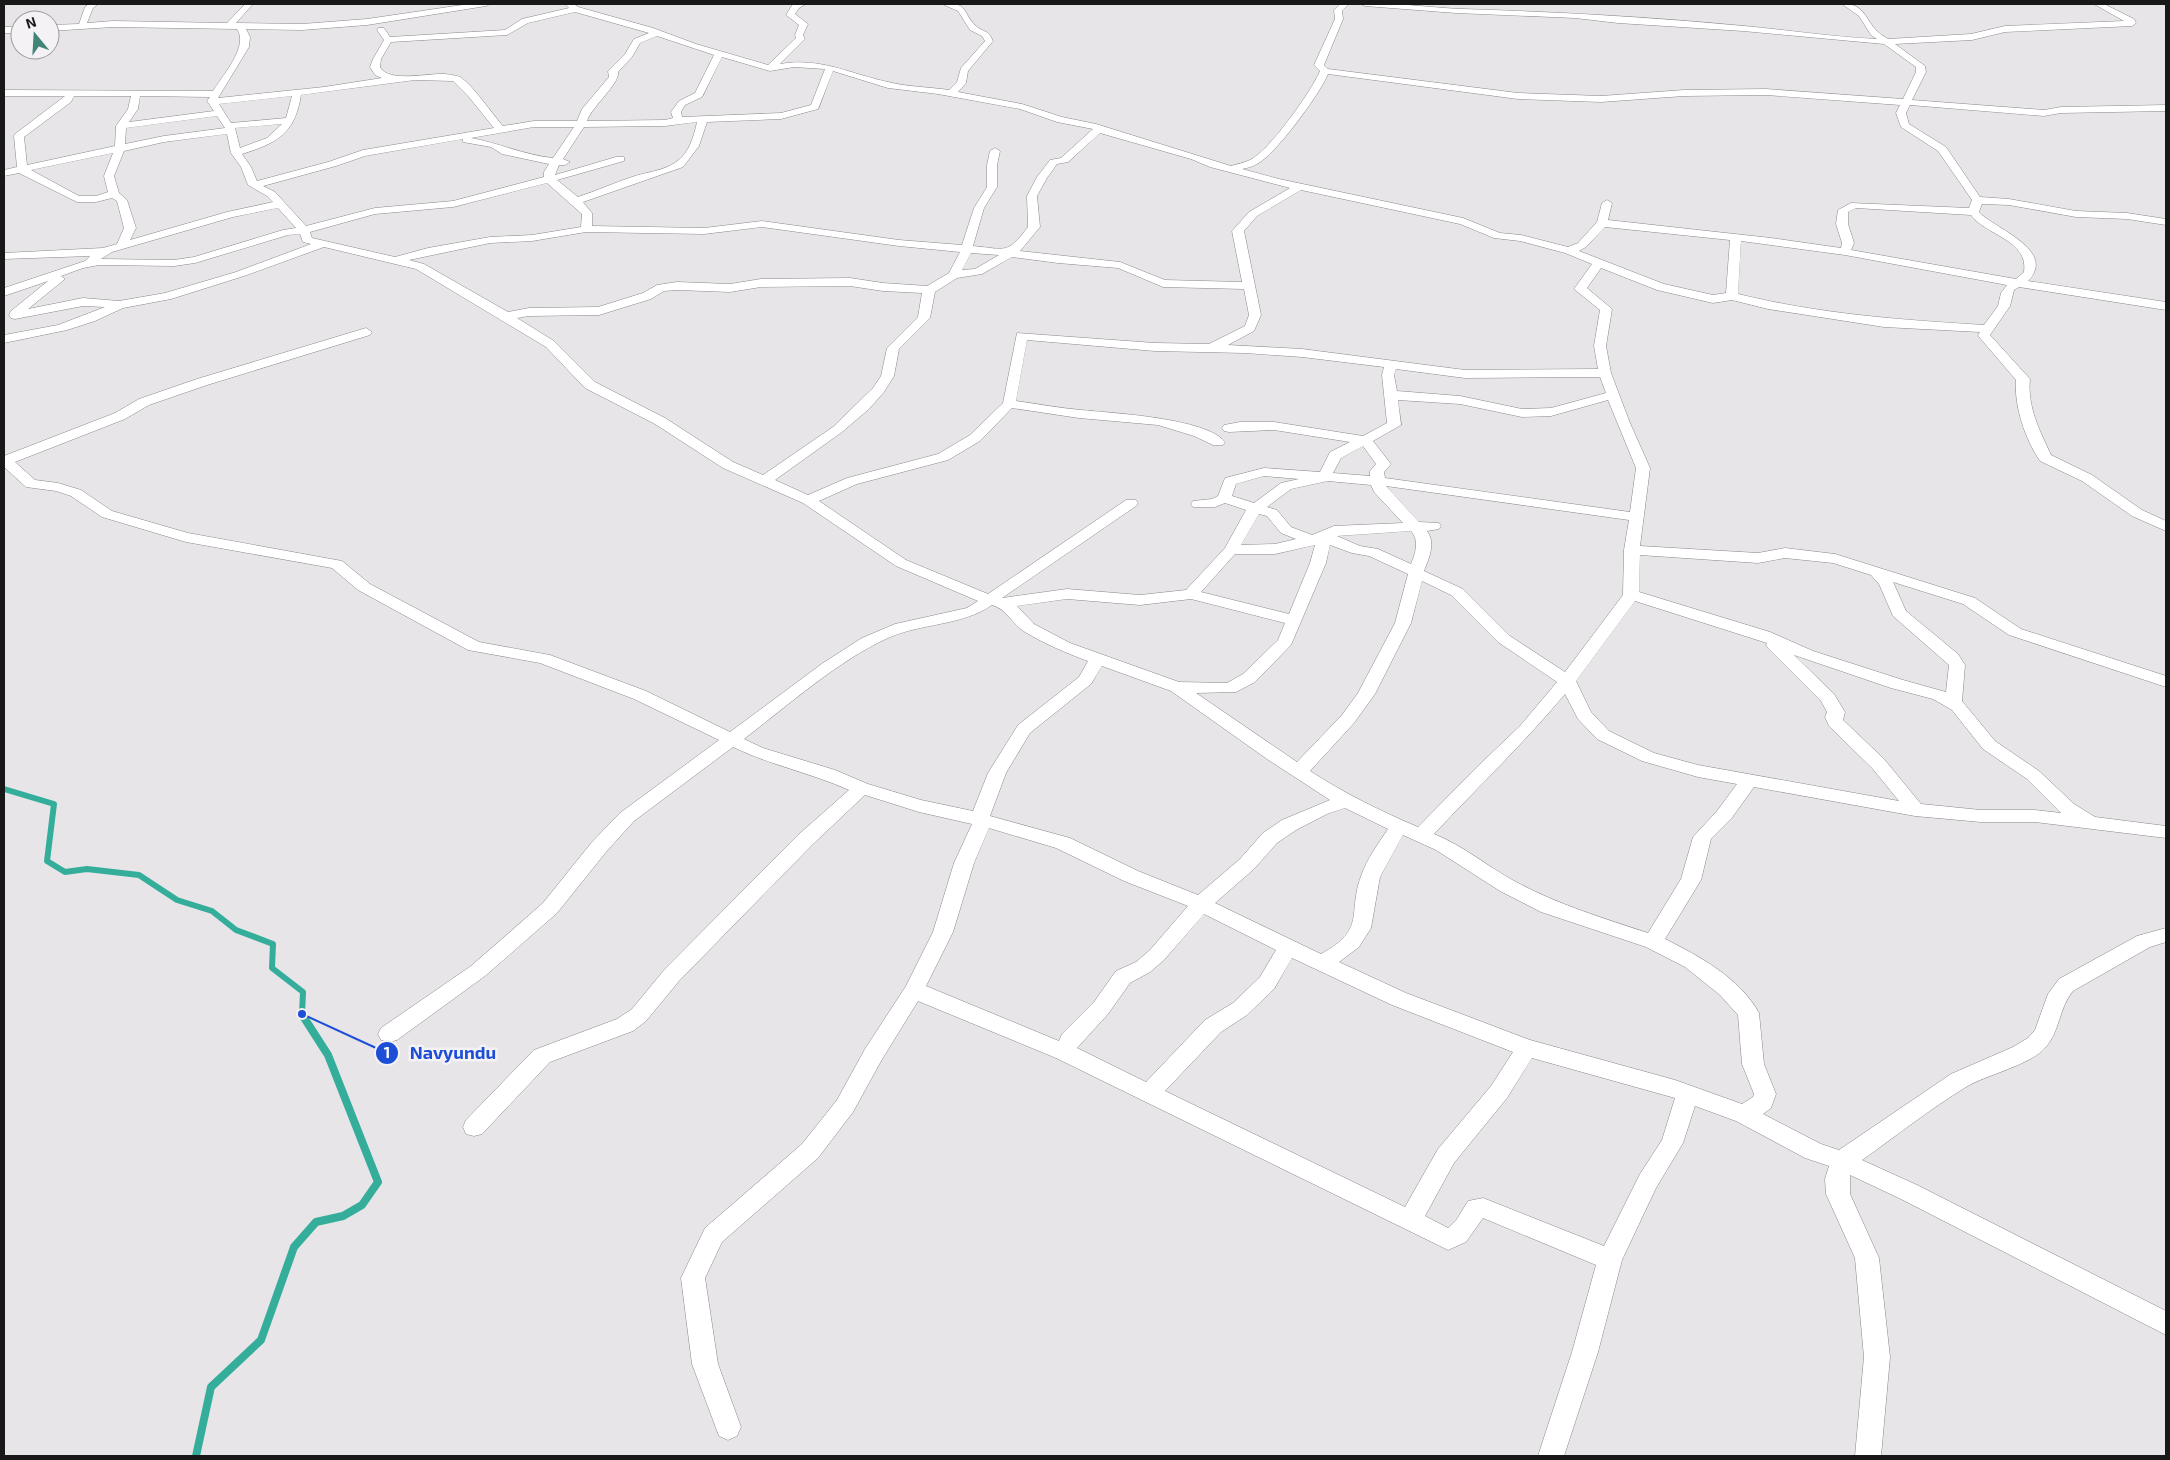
<svg xmlns="http://www.w3.org/2000/svg" width="2170" height="1460" viewBox="0 0 2170 1460" font-family="'Exo 2',sans-serif">
  <style>
    .lines { fill: none; stroke-linecap: round; stroke-linejoin: round }
    .stream-far1 { stroke: #34ae9b; stroke-width: 6 }
    .stream { stroke: #34ae9b; stroke-width: 8 }
    .street-casing { stroke: #8a878b; stroke-width: 1 }
    .street { fill: #fff; fill-rule: evenodd }
    .leader { fill: none; stroke: #1d4ed8; stroke-width: 2 }
    .callout-dot { fill: #1d4ed8; stroke: #f5f2f6; stroke-width: 2 }
    .mark-label { font-size: 15px; text-anchor: middle; font-weight: bold; fill: #fff }
    .callout-label { font-size: 18px; text-anchor: middle; font-weight: bold; fill: #1d4ed8; stroke: #f5f2f6; stroke-width: 5; stroke-linejoin: round; paint-order: stroke }
  </style>
  <rect width="100%" height="100%" fill="#e8e5e9"/>
  <g class="lines">
    <path class="stream-far1" d="M4 789 54 804 47 861 65 872 87 869 139 875 177 900 212 911 236 930 273 944 272 968 303 992 302 1014 304 1017"/>
    <path class="stream" d="M196 1456 211 1387 261 1340 294 1247 316 1222 343 1216 362 1205 378 1182 328 1055 303 1016"/>
    <defs>
      <path id="street" d="M89 4H98L93 8 87 23 113 21 227 23 245 4H253L236 23 302 24 367 19 469 4H490L486 6 367 25 302 30 246 29 250 37 249 47 218 98 324 87 382 78 375 75 370 67 373 59 384 40 377 30 378 28H384L390 37 505 30 522 19 569 8 565 4H574L578 7 653 28 696 44 768 65 796 38 795 35 799 25 786 15 793 4H806L799 8 795 14 808 24 803 35 805 39 780 64C821 57 850 74 888 82 908 87 929 87 949 90L957 82 961 68 985 41 982 36 970 30 958 11 942 4C970 2 961 12 976 26 984 33 988 29 993 41L968 71 966 83 958 92 1022 104 1062 117 1096 124 1231 166C1237 164 1244 163 1250 160 1269 151 1311 92 1320 71L1314 65 1335 19 1334 10 1340 4H1349L1342 11 1343 19 1324 65 1328 69 1518 93 1601 96 1684 90 1766 89 1903 99 1916 72V67L1884 44 1743 31 1618 23 1575 18 1456 13 1365 6 1361 4C1395 2 1429 8 1463 9 1557 12 1651 17 1744 26 1788 30 1832 37 1877 39L1871 35 1859 16 1842 4C1865 3 1865 20 1878 32 1881 35 1885 37 1888 39L1971 34 2005 26 2124 21 2094 4H2104L2134 19 2136 23 2132 26 2005 32 1972 40 1895 44 1925 66 1926 72 1912 100 2044 110 2061 107 2166 105V111L2061 113 2044 116 1910 105 1906 113 1909 124 1946 147 1980 197 2009 199 2076 211 2127 213 2166 219V225L2127 219 2076 217 2009 205 1982 204 1979 212C1993 228 2058 250 2028 281L2166 302V310L2019 287 2014 290 2010 306 1990 335 2030 379C2027 407 2040 431 2051 455L2092 475 2142 510 2166 521V531L2132 516 2082 481 2040 461C2025 439 2014 406 2016 380L1980 338 1978 335 1980 332 1884 327 1768 309 1732 300 1713 303 1657 290 1601 268 1587 288 1612 309 1606 346 1611 373 1630 423 1650 468 1640 546 1758 553 1785 548 1835 554 1975 598 2021 629 2166 676V687L2009 635 1963 604 1893 582 1906 611 1958 654 1965 665 1962 701 1995 741 2039 771 2074 804 2095 817 2166 826V838L2035 822H1981L1915 816 1754 787 1731 819 1711 839 1701 880 1665 939C1699 956 1740 978 1759 1013L1764 1064 1776 1094 1771 1108 1763 1114 1821 1144 1839 1150 1951 1074 2013 1047 2028 1038 2035 1030 2048 994 2059 979 2137 936 2166 928V942L2150 947 2073 991C2059 1007 2060 1032 2045 1048 2030 1065 1986 1075 1966 1087 1930 1109 1896 1136 1862 1160L1917 1185 2166 1311V1335L1901 1199 1850 1175V1194L1879 1258 1890 1357 1881 1456H1855L1864 1357 1855 1258 1826 1194 1825 1179 1829 1166 1805 1158 1736 1121 1695 1106 1683 1143 1656 1188 1622 1260 1598 1352 1564 1456H1538L1572 1352 1596 1265 1483 1218 1466 1242 1448 1250 1440 1246 1056 1058 918 1001 881 1061 853 1112 818 1158 722 1242 705 1278 718 1364 741 1427 737 1436 728 1440 719 1436 692 1364 681 1278 705 1228 802 1144 837 1100 865 1049 906 986 933 932 954 863 972 824 919 812 865 795 812 845 679 981 646 1021 633 1031 550 1062 482 1134 474 1136 466 1134 463 1127 466 1120 534 1050 617 1019 632 1009 665 969 798 835 849 790C811 773 770 765 733 747L634 821 606 852 557 913 485 976 397 1040 389 1042 381 1040 378 1034 381 1028 471 966 543 903 592 842 620 813 719 740 634 699 540 663 468 650 358 590 332 568 186 542 102 517 71 496 56 491 26 487 4 467V456L115 413 139 399 197 379 366 328 372 332 370 335 207 385 149 405 125 419 15 462 35 480 58 483 81 490 112 511 188 533 342 561 370 584 479 642 550 655 646 691 730 732 823 663 862 638 895 624 967 608 978 601 896 566 803 503 723 468 655 424 585 388 546 347 416 269 324 247 244 276 171 299 123 308 95 321 67 330 4 343V335L58 325 105 307 83 306 15 319 11 318 9 315 11 311 48 281 4 296V288L85 261 90 256 4 259V253L103 248 117 244 124 228 117 201 112 198 96 202H77L19 173 4 176V170L17 167 14 136 15 134 65 96H4V90L213 91C223 75 249 46 237 29L113 27 50 31V25L79 24 85 7ZM575 12 649 33 634 39 625 54 608 71 609 77 582 109 577 121H534L503 126C493 115 472 84 460 77 456 75 449 75 445 74 428 73 388 83 380 67L381 59 391 42 507 35 528 23ZM657 36 714 55 695 93 679 101 671 112 673 118 665 120 587 121C592 106 620 84 618 72L632 57 640 43ZM722 57 770 71 794 67 825 69 811 105 781 113 682 117 681 112 685 105 702 97ZM833 71 888 88 938 94 1020 109 1057 122 1093 129 1061 158 1050 160 1037 177 1027 196 1028 227C1007 255 1006 249 973 246L984 208 997 187V165L1000 151 995 148 990 151 987 165V187L974 208 962 245 899 240 762 221 704 228 592 226V213L583 202 683 167 699 146 707 122 781 119 818 109ZM1328 74 1518 99 1601 102 1684 96 1766 95 1900 105 1896 113 1901 127 1938 151 1972 200 1969 208 1851 203 1838 210 1836 224 1842 243 1841 248 1771 238 1608 220 1612 203 1607 200 1602 203 1597 222 1578 243 1568 247 1521 235 1500 233 1463 218 1279 179 1242 169C1247 168 1252 167 1257 164 1275 155 1320 94 1328 74ZM415 80 453 81 468 96 494 128 363 150 328 162 257 181 251 167 242 154C277 143 295 134 301 95ZM74 96H131L128 109 116 126 115 146 27 165 24 137 71 102ZM140 96 210 97 207 101 214 111 129 122 138 109ZM292 96 286 118 231 123 219 104ZM217 116 225 128 164 136 125 144 126 128ZM697 122C694 136 689 154 676 162 664 171 646 172 632 177 614 183 596 191 578 197L557 180 624 161V157H616L555 175 559 165H565L570 162 563 159 584 127 665 126ZM282 124 267 138 240 148 235 128ZM534 127H574L553 158C524 155 499 143 471 138ZM1100 133 1191 159 1210 167 1290 188 1249 212 1232 231 1242 282 1165 280 1120 262 1020 251 1040 227 1037 196 1047 178 1057 164 1068 162ZM227 134 231 153 241 167 248 185 267 196 273 202 227 212 130 240 136 228 127 200 119 193 114 176 124 151 164 142ZM463 139V142L491 147 502 154 549 164 544 172V177L453 201 375 208 306 226 275 192 263 186 336 166 365 156ZM113 153 104 176 108 192 96 196H79L31 170ZM547 183 582 214 581 227 532 235 490 237 428 248 395 257 312 238 310 232 375 214 453 207ZM1301 190 1460 224 1494 238 1520 241 1565 253 1592 264 1574 289 1600 310 1594 346 1598 369 1465 370 1302 349 1228 345 1254 331 1261 315 1244 231 1257 216ZM278 208 296 228 283 230 194 257 174 260 101 259 112 252 233 217ZM1856 208 1971 215C1985 235 2029 240 2024 272L2016 279 1851 250 1854 243 1848 224V212ZM762 227 899 246 960 252 949 273 927 286 883 283 850 278 761 279 730 284 677 282 657 285 643 293 598 307 529 308 508 312 424 264 409 260 490 243 532 241 586 232 704 234ZM1605 227 1730 240 1726 293 1713 295 1664 284 1579 251 1586 247ZM300 234 303 242 311 244 236 272 165 293 119 301 83 298 28 309 65 279 61 276 83 268 99 265 174 266 195 263 288 235ZM1741 241 1845 255 2007 285 2001 293 1998 306 1984 325C1901 320 1819 314 1738 294ZM971 253 999 255 975 269 962 270ZM1012 257 1058 263 1118 268 1163 287 1244 289 1249 315 1245 326 1209 344 1155 343 1017 333 1003 403 970 435 938 454 847 478 808 495 775 480 842 432 869 409 884 392 894 376 899 349 930 318 935 292 957 278 982 274ZM850 286 883 291 922 293 918 317 887 348 881 376 873 388 833 427 763 475 733 462 665 418 595 382 554 341 517 318 529 316 599 315 651 299 664 291 677 290 730 292 761 287ZM1027 340 1155 351 1245 353 1302 357 1384 367 1382 375 1387 423 1363 436 1274 422H1240L1224 425 1222 428 1224 431 1229 432 1274 430 1350 442 1330 452 1320 472 1264 468 1225 478 1218 496 1212 499 1193 501 1191 504 1193 507H1215L1225 503 1246 510 1225 548 1186 590 1140 595 1067 589 1002 598 1136 506 1138 503 1136 500H1126L988 594 906 560 819 501 857 484 948 460 980 441 1012 408 1079 418 1158 425 1194 436 1213 445H1223L1225 442C1207 418 1111 413 1081 410 1059 408 1038 404 1016 401ZM1396 369 1465 378 1600 377 1606 393 1551 408 1522 409 1460 396 1397 391 1394 375ZM1398 400 1460 404 1522 417 1551 416 1608 400 1636 468 1630 512 1385 478 1384 472 1391 464 1373 441 1401 425ZM1363 446 1376 464 1370 471V476L1333 473 1341 458ZM1264 476 1299 479 1281 483 1254 503 1232 496 1236 484ZM1328 481 1371 485 1374 492 1403 523 1334 526 1312 535 1291 527 1277 510 1267 507 1291 489ZM1386 486 1629 520 1624 550 1623 595 1565 672 1510 636 1463 589 1424 571C1429 558 1436 543 1427 531L1439 529 1441 526 1439 523 1419 522ZM1259 514 1267 516 1281 533 1296 539 1275 544 1241 545ZM1411 531C1420 541 1415 554 1411 564L1378 549 1360 546 1337 536ZM1315 545 1310 563 1289 614 1201 592 1235 554H1275ZM1330 545 1352 553 1369 556 1408 574 1395 623 1358 693 1342 715 1297 762 1196 693 1236 692 1255 682 1291 645 1326 563ZM1640 555 1758 563 1785 558 1833 563 1871 575 1879 584 1893 616 1949 665 1946 692 1903 680 1813 651 1770 632 1639 592ZM1422 581 1451 595 1498 642 1557 682 1520 726 1477 767 1418 827C1380 811 1344 793 1310 771L1354 723 1375 694 1411 623ZM1067 599 1140 605 1191 599 1285 623 1278 640 1243 674 1227 683 1179 682 1070 643 1034 624 1017 606ZM1635 601 1767 643 1766 645 1768 648 1821 701 1827 712 1825 717 1829 726 1872 768 1899 801 1698 765 1654 753 1609 731 1591 712 1576 681ZM992 605C1007 609 1012 624 1025 632 1045 644 1066 653 1088 661L1079 677 1018 725 988 773 973 811 921 800 868 784 835 770 763 748 744 739C787 706 839 660 888 638 921 623 962 626 992 605ZM1794 655 1891 688 1933 699 1952 710 1983 749 2027 779 2061 813 2035 810H1981L1921 804 1884 759 1843 720 1845 712 1834 694ZM1102 666 1171 691 1267 759 1330 800 1282 820 1263 833 1240 859 1198 895 1138 871 1070 838 990 816 1006 773 1030 733 1091 684ZM1565 694 1578 719 1597 739 1642 761 1698 777 1737 784 1717 811 1693 837 1681 879 1648 933C1603 918 1559 905 1516 882 1488 867 1464 846 1434 834 1478 787 1524 743 1565 694ZM1345 808 1388 829C1378 844 1367 859 1361 876 1347 914 1367 929 1321 954L1215 903 1254 869 1277 843 1296 830 1327 814ZM989 828 1056 848 1124 881 1188 906 1150 950 1136 962 1116 971 1094 1002 1062 1034 1059 1041 926 986 953 932 974 863ZM1403 835 1436 850 1500 891 1541 912 1646 947 1685 967 1720 995 1738 1015 1742 1064 1754 1094 1753 1097 1742 1104 1675 1080 1530 1040 1406 993 1339 962 1359 947 1371 928 1380 877ZM1204 914 1276 950 1260 977 1233 1003 1205 1020 1146 1082 1077 1048 1108 1014 1130 983 1150 972 1164 960ZM1292 958 1392 1005 1513 1052 1491 1086 1438 1149 1405 1207 1165 1091 1221 1032 1247 1015 1274 989ZM1532 1058 1675 1098 1662 1140 1640 1174 1604 1246 1483 1198 1468 1201 1457 1219 1448 1228 1425 1216 1454 1163 1507 1098Z
        M4 27H20V33H4Z"/>
    </defs>
    <use href="#street" class="street-casing"/>
    <use href="#street" class="street"/>
  </g>
  <path class="leader" d="M302 1014L387 1053"/>
  <g class="callout-dot">
    <circle cx="302" cy="1014" r="5"/>
    <circle cx="387" cy="1053" r="12"/>
  </g>
  <g class="mark-label">
    <text x="387" y="1058">1</text>
  </g>
  <g class="callout-label">
    <text x="453" y="1059">Navyundu</text>
  </g>
  <rect width="2170" height="1460" fill="none" stroke="#191819" stroke-width="10"/>
  <g transform="translate(35 35) rotate(342)"><circle r="24" fill="#f5f2f6" stroke="#9d9b9e"/>
  <path d="M0-4L9 19L0 12L-9 19Z" fill="#418579"/>
  <text y="-8" font-size="14" font-weight="bold" text-anchor="middle" fill="#191819">N</text>
  </g>
</svg>
